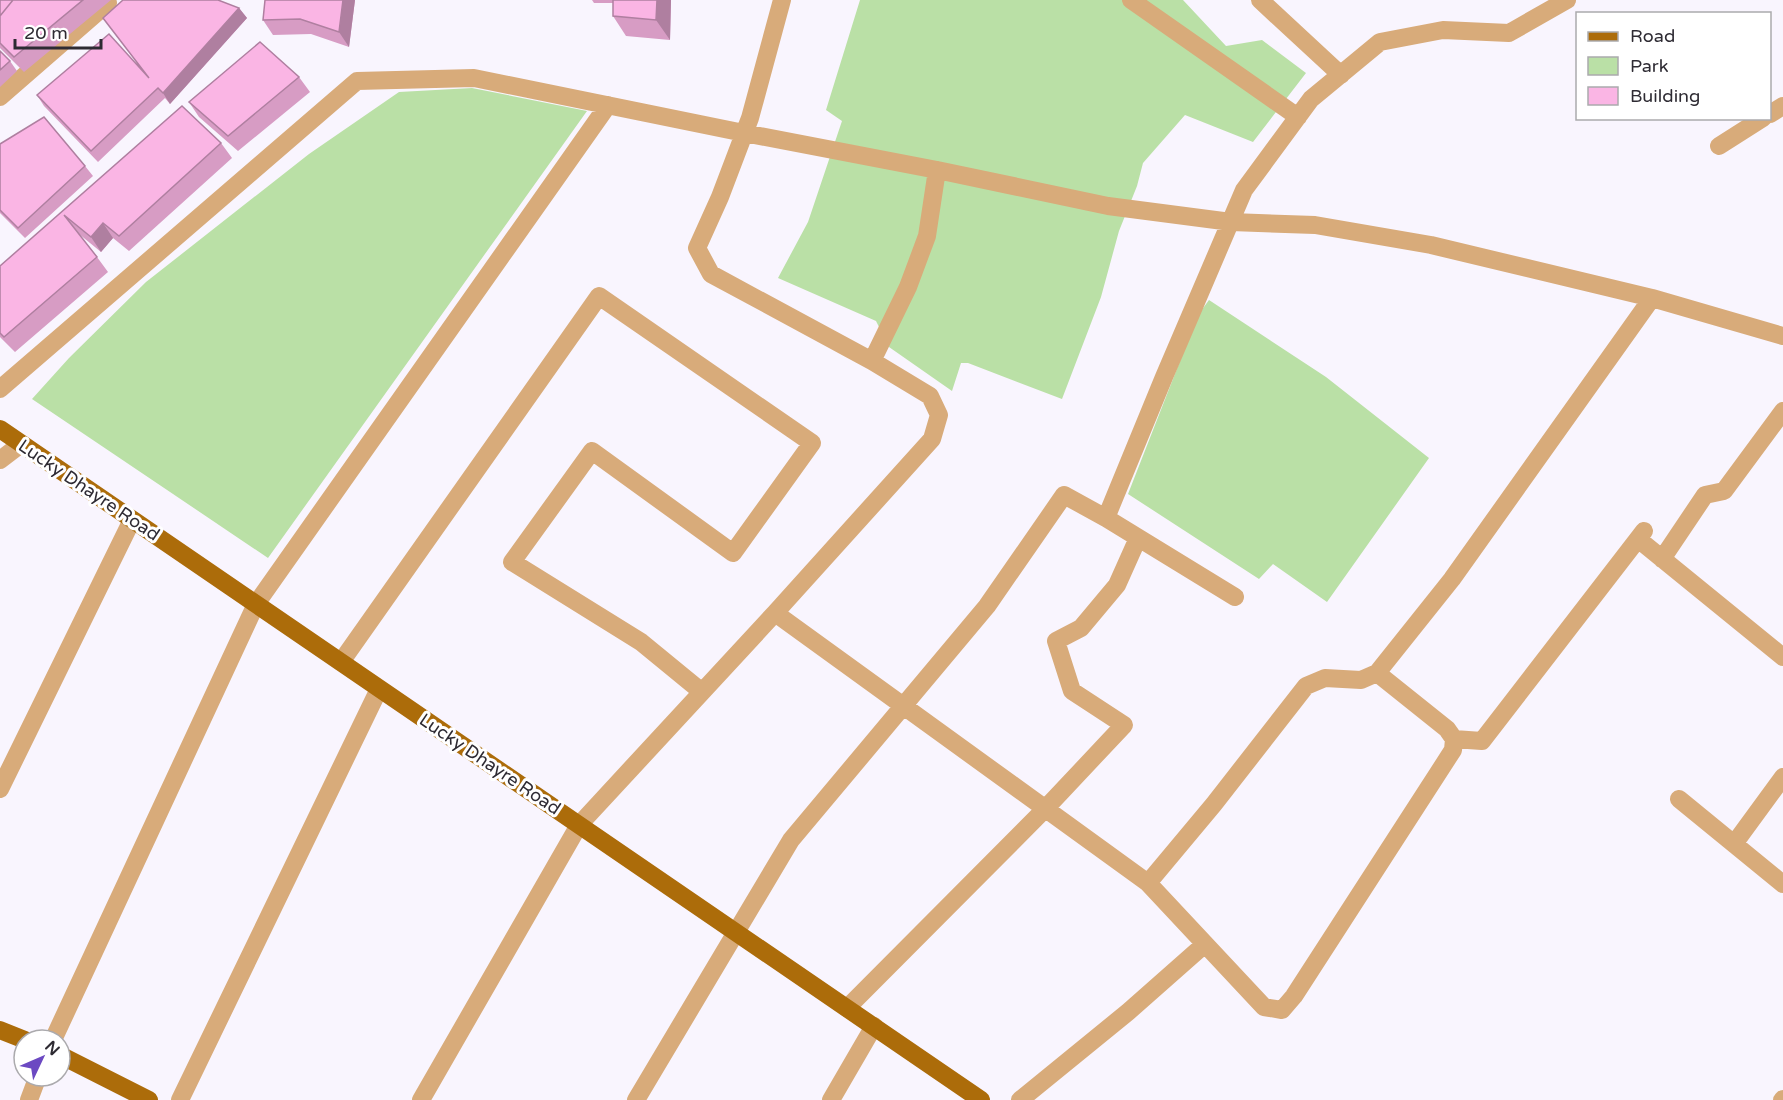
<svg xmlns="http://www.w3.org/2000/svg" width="1783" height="1100" viewBox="0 0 1783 1100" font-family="'Varela Round',sans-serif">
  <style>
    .green { fill: #bae0a6 }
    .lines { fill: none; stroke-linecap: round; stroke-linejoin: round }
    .minor { stroke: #d8ab7a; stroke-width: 18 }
    .major { stroke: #ac6c0a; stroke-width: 18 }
    .wall { fill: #d79cc4 }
    .shaded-wall { fill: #af7fa0 }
    .building { fill: #fab5e4; stroke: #af7fa0; stroke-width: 1.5 }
    .labels { text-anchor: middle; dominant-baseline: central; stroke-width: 6; stroke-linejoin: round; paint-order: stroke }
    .street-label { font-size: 18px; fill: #2e2b33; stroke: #fff }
  </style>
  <rect width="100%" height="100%" fill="#f9f5fe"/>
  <path class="green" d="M860 0H1183L1226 46 1262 40 1306 73 1253 142 1185 115 1143 163 1137 186 1119 231 1101 297 1062 399 968 363H961L952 391 889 347 876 321 778 278 808 222 842 121 826 110Z
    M472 88 587 111 268 558 32 399 69 358 146 282 309 154 399 92Z
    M1209 300 1326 377 1429 458 1327 602 1273 564 1259 579 1128 494 1198 315Z"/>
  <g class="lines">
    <path class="minor" d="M1131 0 1298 117
      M1260 0 1341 75
      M0 97 108 3
      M1770 114 1783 106
      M1719 146 1763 118
      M872 361 908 287 927 236 937 170 1108 206 1231 222 1315 225 1431 245 1652 298 1783 336
      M0 389 357 81 474 78 744 133 937 170
      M0 460 21 444
      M1106 518 1235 597
      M1638 539 1783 657
      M1662 559 1705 495 1724 491 1783 411
      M775 613 1148 883 1264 1007 1282 1010 1294 996 1453 750 1454 739 1447 729 1377 673
      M341 662 599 296 812 443 733 553 592 451 512 562 641 642 702 692
      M1454 739 1482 741 1644 531
      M0 789 132 520
      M1679 799 1783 884
      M1734 844 1783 777
      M1148 883 1214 804 1306 686 1325 678 1361 680 1377 673 1452 579 1652 298
      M847 1008 1045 809 1124 725 1072 691 1056 641 1081 628 1117 585 1138 538
      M53 1040 256 604 608 105
      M29 1100 38 1076
      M180 1100 379 689
      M421 1100 579 825 775 613 932 439 939 415 930 396 872 361 711 274 697 248 720 197 750 118 782 0
      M636 1100 791 840 987 606 1064 495 1106 518 1164 377 1244 190 1311 99 1380 42 1443 30 1509 33 1567 0
      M831 1100 874 1026
      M1020 1100 1128 1012 1205 944
      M1782 1100 1783 1099"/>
    <path class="major" d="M0 429 981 1100
      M0 1030 25 1040
      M60 1055 149 1100"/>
  </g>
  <path class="wall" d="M0 0H111L24 72 0 48Z
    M265 0H355L349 47 311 34 273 35 263 20Z
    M592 0H671L670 40 626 36 613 16V3H594Z
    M239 8 247 18 170 104 165 98 98 162 44 106 37 95 146 74 103 18Z
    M0 51 10 61 17 71 0 87Z
    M299 77 310 92 238 151 199 117 189 102Z
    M182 106 221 143 232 158 129 251 113 238 101 252 79 234 97 257 108 272 15 352 0 337V266Z
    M0 144 85 166 93 176 25 238 0 213Z"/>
  <path class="shaded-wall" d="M343 0H355L349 47 339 32Z
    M657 0H671L670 40 656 20Z
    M239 8 247 18 170 104 163 93Z
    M103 223 113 238 101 252 91 237Z"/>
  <path class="building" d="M0 0H13L0 16Z
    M13 0H83L14 57 0 43V16Z
    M123 0H218L239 8 163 93 158 88 91 151 37 95 109 34 149 78 103 18Z
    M265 0H343L339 32 300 19 263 20Z
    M613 0H657L656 20 613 16Z
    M260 42 299 77 228 136 189 102Z
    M0 51 10 61 0 70Z
    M182 106 221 143 119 236 103 223 91 237 64 215 97 257 4 337 0 333V266Z
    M44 117 85 166 18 228 0 210V144Z"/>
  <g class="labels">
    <g class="street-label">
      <text transform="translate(89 490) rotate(34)">Lucky Dhayre Road</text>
      <text transform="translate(490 764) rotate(34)">Lucky Dhayre Road</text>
    </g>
  </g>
  <rect x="1576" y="12" width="195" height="108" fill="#ffffff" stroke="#abaaad" stroke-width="1.5"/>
  <rect x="1588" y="32" width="30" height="9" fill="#ac6c0a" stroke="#abaaad" stroke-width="1.5"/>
  <text x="1630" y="42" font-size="18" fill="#2e2b33">Road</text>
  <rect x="1588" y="57" width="30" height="18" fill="#bae0a6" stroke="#abaaad" stroke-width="1.5"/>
  <text x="1630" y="72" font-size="18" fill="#2e2b33">Park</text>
  <rect x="1588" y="87" width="30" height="18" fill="#fab5e4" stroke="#abaaad" stroke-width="1.5"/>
  <text x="1630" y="102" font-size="18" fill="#2e2b33">Building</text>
  <g transform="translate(42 1058) rotate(46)"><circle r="28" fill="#ffffff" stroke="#abaaad" stroke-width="1.5"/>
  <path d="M0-4.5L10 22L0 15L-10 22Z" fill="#6c49c2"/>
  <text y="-9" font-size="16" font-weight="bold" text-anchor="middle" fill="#2e2b33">N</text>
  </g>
  <path d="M15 39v9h86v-9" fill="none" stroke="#2e2b33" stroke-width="3"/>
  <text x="24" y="39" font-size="18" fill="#2e2b33" stroke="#ffffff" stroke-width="4.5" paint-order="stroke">20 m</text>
</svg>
